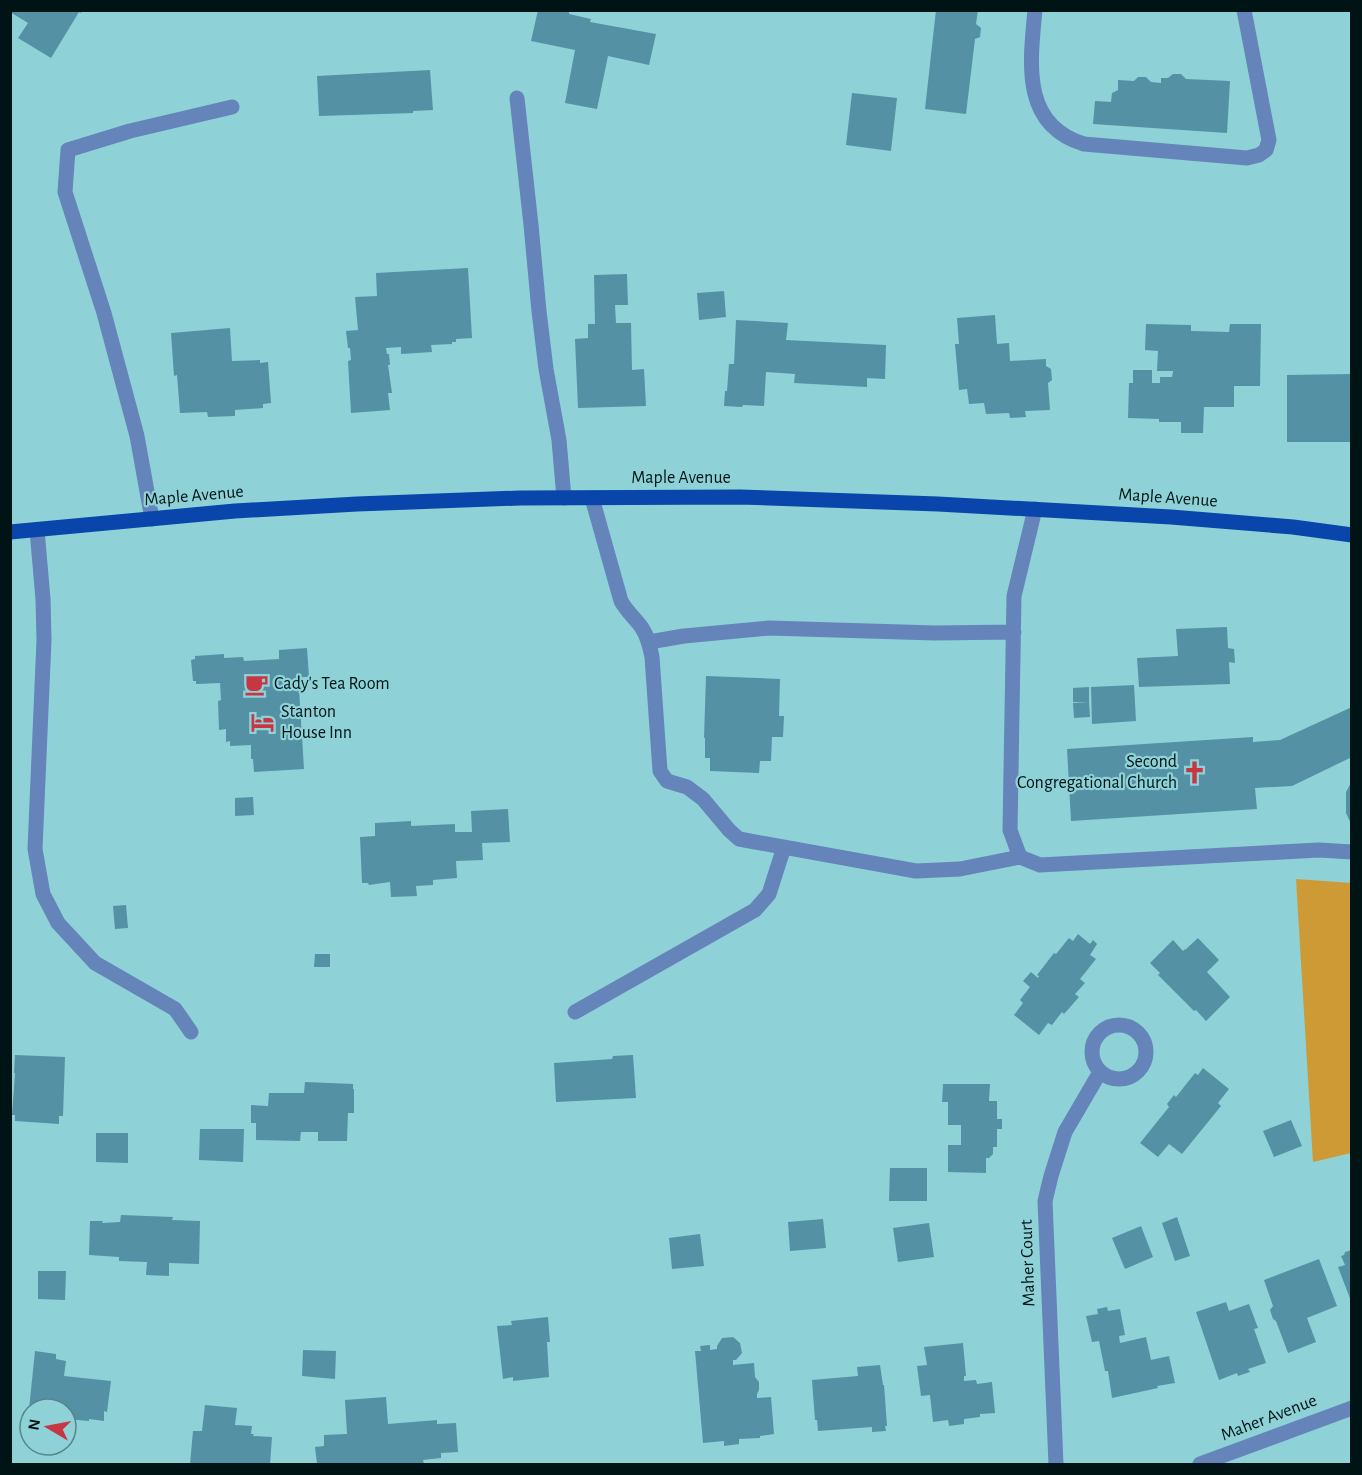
<svg xmlns="http://www.w3.org/2000/svg" width="1362" height="1475" viewBox="0 0 1362 1475" font-family="'Alegreya Sans',sans-serif">
  <style>
    .green { fill: #cd9a36 }
    .building { fill: #5491a4 }
    .lines { fill: none; stroke-linecap: round; stroke-linejoin: round }
    .service { stroke: #6484ba; stroke-width: 15 }
    .minor { stroke: #6484ba; stroke-width: 15 }
    .primary { stroke: #0945aa; stroke-width: 15 }
    .labels { text-anchor: middle; dominant-baseline: central; stroke-width: 4.5; stroke-linejoin: round; paint-order: stroke }
    .street-label { font-size: 18px; fill: #001415; stroke: #8ed2d7 }
    .poi-label { font-size: 18px; fill: #001415; stroke: #8ed2d7; text-anchor: start }
  </style>
  <rect width="100%" height="100%" fill="#8ed2d7"/>
  <path class="green" d="M1296 879 1351 883V1153L1313 1162Z"/>
  <path class="building" d="M10 10H82L81 13 79 12 51 58 18 38 28 23 10 12Z
    M538 10H568L569 11V14L591 19 590 22 656 34 649 65 608 56 597 109 565 103 575 50 531 41Z
    M936 10H978L976 24 981 28 980 37 975 39 966 114 925 109Z
    M430 70 433 110 413 111V113L319 116 317 76Z
    M1173 74H1181L1186 79 1230 81 1227 133 1093 124 1095 101 1111 102 1112 93 1118 90V80L1134 81 1138 77H1146L1151 82 1161 83V78H1168Z
    M852 93 897 98 891 151 846 145Z
    M468 268 472 338 456 339V342H452V344L431 345 432 352 401 354V347L386 348 387 354H389L390 365H388L392 393H388L390 410 351 413 348 361 351 360 350 348H348L346 331 358 330 355 297 377 296 376 273Z
    M627 274 628 305H615L616 323H631L632 370 644 369 646 406 578 408 575 339 588 338V324H595L594 275Z
    M724 291 726 317 699 320 697 293Z
    M995 315 997 344 1009 343 1010 361 1046 359V366L1051 369 1052 380 1048 383 1050 410 1025 411 1026 417 1010 418 1009 413 986 414 984 403 969 404 967 389 959 390 955 344H959L957 318Z
    M736 320 788 323 786 340 886 345 885 379 867 378V387L794 383 795 374 766 372 764 406 743 405 742 407 724 406 725 391H727L729 364H734Z
    M1146 324 1191 325V331L1229 332 1230 324H1261L1260 386H1234V407H1204L1203 433H1181V422H1159V419L1128 418 1129 383H1133V370H1152V383H1160V377H1172L1173 371H1157L1158 351 1145 350Z
    M230 328 232 361 260 360V363L268 362 271 403 263 404V408L235 410V416L208 417 207 412 180 413 177 375 174 376 171 333Z
    M1352 374V442H1287V375Z
    M1227 627 1228 648 1234 649 1235 663 1229 662 1230 684 1139 687 1137 658 1178 656 1176 629Z
    M307 648 309 677H297L299 689 304 769 254 772 253 759H251V745L230 746V741L226 742V729L219 730 218 701 221 700 220 683 196 684V681H193L191 660 195 659V656L224 654V658L243 657 244 661 279 659V650Z
    M706 676 780 679 779 716H784L783 737H772L771 761H760L759 773 710 771V758H705V738H704Z
    M1134 685 1136 721 1092 724 1091 687Z
    M1089 687V702H1073V688Z
    M1089 702 1090 717 1074 718 1073 703Z
    M1352 707V757L1292 786 1255 788 1257 809 1071 821 1067 749 1253 737V742L1280 740Z
    M1352 781V826L1346 813V792Z
    M253 797 254 815 235 816V798Z
    M508 809 510 842 482 843 483 860 456 861 457 878 433 880V885L416 886 417 896 391 897 390 882 369 885 368 883H362L360 837 375 836V823L411 821V826L455 824V832H472L471 811Z
    M126 905 128 928 115 929 113 906Z
    M1078 934 1090 944 1093 940 1097 944 1090 955 1096 959 1080 979 1085 983 1075 994 1079 997 1064 1014 1062 1012 1052 1025 1048 1023 1039 1035 1014 1015 1023 1003 1020 1000 1030 987 1023 981 1031 972 1038 978 1039 976 1037 975 1054 953 1056 954 1069 938 1073 941Z
    M1198 938 1219 960 1207 972 1230 997 1206 1021 1196 1010 1194 1011 1158 975 1160 973 1150 963 1173 940 1183 951 1185 949V950Z
    M315 954H330V967H314Z
    M15 1055 65 1057 63 1116H59V1124L15 1121V1115H12L15 1073H14Z
    M633 1055 636 1098 556 1102 554 1063 612 1059 613 1056Z
    M1203 1068 1229 1089 1218 1103 1221 1106 1182 1154 1169 1144 1158 1157 1140 1143 1169 1107 1167 1104 1174 1095 1176 1097 1195 1073 1198 1075Z
    M305 1082 353 1084V1089H354V1113H348L347 1141H318V1132H301L300 1141 256 1140V1123H251V1105L268 1106 269 1093H304Z
    M943 1084H990L989 1101H997V1119H1002V1129H997V1147H993V1154L989 1158H986V1173L948 1172V1145H961V1125H948V1102H942Z
    M1291 1120 1302 1146 1274 1157 1263 1131Z
    M200 1129H244L243 1162 199 1160Z
    M96 1133H128V1163L96 1162Z
    M890 1168H927V1201H889Z
    M121 1215 173 1217 172 1220 200 1221 199 1264 169 1263V1276L146 1275 147 1262 119 1261V1257L89 1255 90 1221H103L102 1223 120 1222Z
    M1177 1217 1190 1256 1175 1261 1162 1223Z
    M823 1219 826 1248 790 1251 788 1222Z
    M929 1223 934 1257 898 1262 893 1228Z
    M1141 1226 1153 1257 1125 1269 1112 1238Z
    M700 1234 704 1266 672 1269 669 1238Z
    M1352 1250V1301H1351L1338 1267 1345 1265 1341 1256 1344 1255 1345 1252Z
    M1319 1259 1337 1306 1307 1318 1316 1342 1288 1353 1276 1321 1273 1319 1270 1310 1273 1306 1264 1280Z
    M38 1271H66L65 1300 38 1299Z
    M1226 1302 1229 1311 1249 1304 1258 1328 1254 1329 1266 1363 1248 1369 1250 1372 1238 1376 1237 1373 1219 1380 1196 1312Z
    M1107 1307 1108 1311 1120 1309 1125 1335 1119 1336 1120 1343 1146 1337 1151 1360 1169 1356 1175 1383 1157 1386 1158 1388 1112 1398 1108 1371H1105L1099 1341 1092 1342 1086 1316 1098 1314 1097 1309Z
    M548 1317 550 1342H547L549 1377 513 1381V1377L503 1379 497 1326 512 1325 511 1321Z
    M733 1337 740 1343 742 1353 736 1360H733V1365L754 1363 755 1377 759 1382V1390L757 1394V1398L771 1397 774 1434 760 1436V1438L739 1439V1444L724 1446V1441L703 1443 695 1351H701L700 1346 710 1345V1350L717 1349V1346L722 1338Z
    M963 1343 966 1376H964V1381L976 1380 977 1384 992 1382 995 1413 980 1414V1417L964 1419V1424L949 1426 948 1420 933 1422 930 1395 921 1396 917 1366 927 1365 924 1347Z
    M303 1350 336 1351 335 1379 302 1376Z
    M35 1351 56 1354V1359L66 1361 64 1376 111 1381 107 1412 104 1411V1421L89 1419V1421L66 1419V1409H29Z
    M880 1365 883 1385H884L887 1426H885L886 1431 872 1432V1427L818 1431 817 1420H815L812 1380 858 1376 857 1367Z
    M386 1397 388 1424 437 1420V1424L456 1423 458 1452 441 1453V1458L423 1460 424 1464H317L315 1447 324 1446V1435L347 1434 345 1400Z
    M205 1405 237 1408 235 1425 252 1426 251 1434H254L253 1436 272 1437 270 1464H190L193 1431H202Z"/>
  <g class="lines">
    <path class="service" d="M1035 10C1030 63 1021 125 1084 144L1247 158 1259 155 1266 150 1269 140 1244 10
      M517 98 531 225 539 311 546 369 559 440 564 498
      M592 498 621 601C627 612 636 619 642 628 648 637 650 647 652 657L660 771 667 781 687 787 703 799 729 830 739 839 916 871 960 869 1020 857
      M1035 509 1014 596 1010 830 1020 857 1040 865 1319 850 1352 852
      M152 519 137 436 104 313 65 192 68 150 130 131 232 107
      M649 642 684 636 769 628 935 633 1014 632
      M575 1012 755 910 769 894 784 847"/>
    <path class="minor" d="M37 530 43 599 44 640 35 849 43 894 58 923 95 963 175 1009 191 1032
      M1092 1052a27 27 0 1 1 54 0a27 27 0 1 1-54 0Z
      M1056 1464 1045 1201 1051 1176 1065 1132 1100 1072
      M1200 1464 1352 1408"/>
    <path class="primary" d="M10 532 235 511 357 504 520 498 740 497 938 504 1171 517 1293 527 1352 535"/>
  </g>
  <defs>
    <symbol id="cafe-bare" viewBox="-9 -9 18 18"><path d="M-5.5-4.5H6V0H3Q3 3.5 0 3.5H-2.5Q-5.5 3.5-5.5 0ZM3-3.2v2h1.7v-2ZM-6 4.5H4V6H-6Z" fill="#c73743" stroke="#8ed2d7" stroke-width="2.5" paint-order="stroke"/></symbol>
    <symbol id="hotel-bare" viewBox="-9 -9 18 18"><path d="M-6-4.5h1.5V1H6V5H4.5V3h-9V5H-6ZM-4 0a1.8 1.8 0 1 1 3.6 0ZM.5 0V-2.5h3Q6-2.5 6 0Z" fill="#c73743" stroke="#8ed2d7" stroke-width="2.5" paint-order="stroke"/></symbol>
    <symbol id="church-bare" viewBox="-9 -9 18 18"><path d="M-1.2-6h2.4v3.5h3.3v2.4h-3.3V6h-2.4V-.1h-3.3v-2.4h3.3Z" fill="#c73743" stroke="#8ed2d7" stroke-width="2.5" paint-order="stroke"/></symbol>
  </defs>
  <g fill-rule="evenodd">
    <use href="#cafe-bare" x="240" y="668" width="33" height="33"/>
    <use href="#hotel-bare" x="246" y="706" width="33" height="33"/>
    <use href="#church-bare" x="1178" y="756" width="33" height="33"/>
  </g>
  <g class="labels">
    <g class="street-label">
      <text x="681" y="478">Maple Avenue</text>
      <text transform="translate(194 496) rotate(-5)">Maple Avenue</text>
      <text transform="translate(1168 498) rotate(4)">Maple Avenue</text>
      <text transform="translate(1028 1263) rotate(-92)">Maher Court</text>
      <text transform="translate(1269 1418) rotate(-21)">Maher Avenue</text>
    </g>
    <g class="poi-label">
      <text x="274" y="684">Cady's Tea Room</text>
      <text x="281" y="712">Stanton<tspan x="281" dy="21">House Inn</tspan></text>
      <text x="1177" y="762" text-anchor="end">Second<tspan x="1177" dy="21">Congregational Church</tspan></text>
    </g>
  </g>
  <rect width="1362" height="1475" fill="none" stroke="#001415" stroke-width="24"/>
  <g transform="translate(48 1427) rotate(280)"><circle r="28" fill="#8ed2d7" stroke="#558689" stroke-width="1.5"/>
  <path d="M0-4.5L10 22L0 15L-10 22Z" fill="#c73743"/>
  <text y="-9" font-size="16" font-weight="bold" text-anchor="middle" fill="#001415">N</text>
  </g>
</svg>
